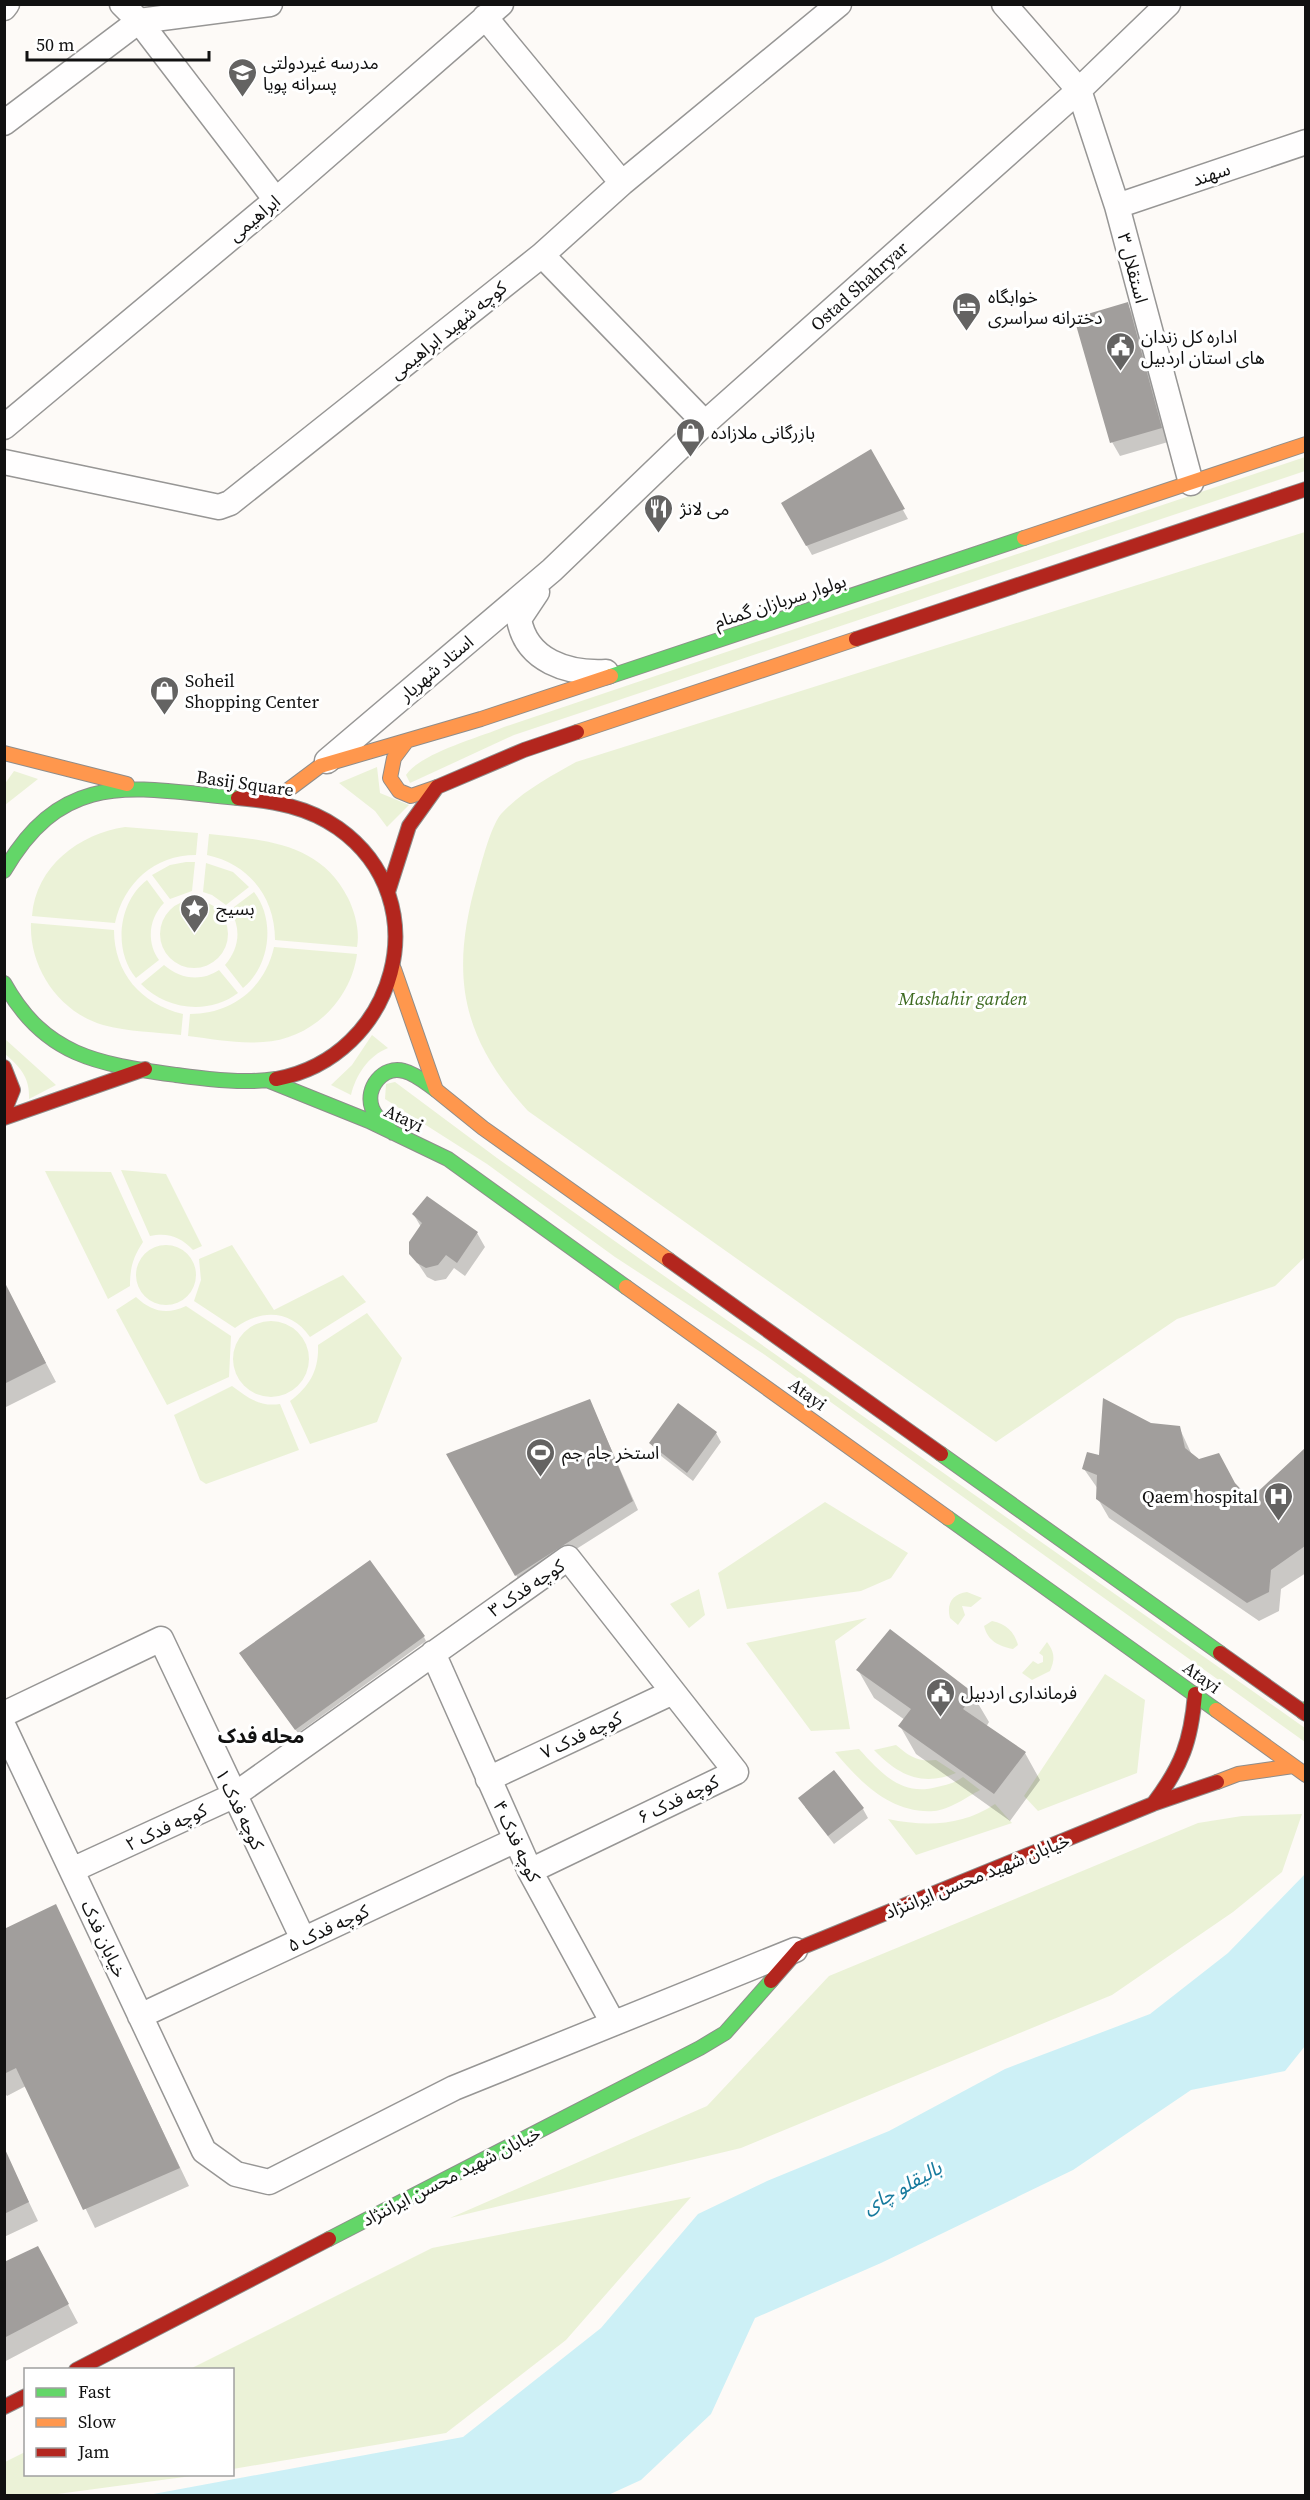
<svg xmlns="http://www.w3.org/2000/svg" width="1310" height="2500" viewBox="0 0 1310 2500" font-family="'Source Serif 4','Noto Sans Arabic',serif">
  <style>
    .green { fill: #ebf2d7 }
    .water { fill: #cdf0f6 }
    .shadow { fill: #0003 }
    .building { fill: #a19e9c }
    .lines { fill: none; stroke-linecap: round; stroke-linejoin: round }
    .street-casing { stroke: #979695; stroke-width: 27 }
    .fast-casing { stroke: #8e8d8b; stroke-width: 16 }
    .slow-casing { stroke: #8e8d8b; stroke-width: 16 }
    .jam-casing { stroke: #8e8d8b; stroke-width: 16 }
    .street { stroke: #fffefe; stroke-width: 24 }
    .fast { stroke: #63d668; stroke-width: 14 }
    .slow { stroke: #ff974d; stroke-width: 14 }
    .jam { stroke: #b3261e; stroke-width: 14 }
    .labels { text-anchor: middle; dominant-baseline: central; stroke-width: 6; stroke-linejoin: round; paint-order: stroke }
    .poi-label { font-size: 18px; fill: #111; stroke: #fff; text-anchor: start }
    .street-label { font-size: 18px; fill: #111; stroke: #fff }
    .park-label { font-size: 18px; font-style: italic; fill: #3d6a20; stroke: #fff }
    .neighbourhood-label { font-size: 20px; font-weight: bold; fill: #111; stroke: #fff }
    .water-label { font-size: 20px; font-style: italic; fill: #187b9e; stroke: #fff }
  </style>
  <rect width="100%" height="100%" fill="#fdfaf7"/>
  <path class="green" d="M1305 457V471L514 735 410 783 406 775C421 753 478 738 504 727Z
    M1305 532 1306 1256 1275 1286 1177 1319 996 1442 528 1111C460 1036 450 974 477 879 482 862 490 828 501 814 521 792 551 776 576 762Z
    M377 767 380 793 409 805 387 827 375 811 339 783Z
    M14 771 38 779 5 805 4 785Z
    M125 827 198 833 196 855C154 855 124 883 115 923L32 916C36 866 79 834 125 827Z
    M209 834C264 840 320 842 348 898 355 912 360 931 357 947L275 940C275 897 249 864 207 855Z
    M186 862H195L192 891 170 899 152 875 170 865Z
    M206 863 233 872 249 887 226 905 212 895 203 892Z
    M147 880 164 903C149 918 146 942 159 960L136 978C113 951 118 902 147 880Z
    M254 892C276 920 270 966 243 988L225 965C239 949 242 929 230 910Z
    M160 934a34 34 0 1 1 68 0a34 34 0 1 1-68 0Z
    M31 923 114 930C114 973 141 1004 183 1014L181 1035C156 1032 128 1032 103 1025 59 1012 29 968 31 923Z
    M274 947 357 954C351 1001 310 1040 263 1042 238 1044 213 1039 188 1036L190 1014C232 1014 265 988 274 947Z
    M164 965C180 979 201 982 219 970L238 993C209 1015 166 1010 141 984Z
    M372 1035 388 1048C368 1056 356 1075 351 1095L331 1085 352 1065Z
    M5 1039 56 1085 29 1099C30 1077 20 1067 5 1054Z
    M395 1082 497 1158 1305 1728V1742L765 1355 615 1257 487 1164 385 1099 386 1084Z
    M121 1170 166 1174 202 1246 193 1250C181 1237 168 1232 150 1236Z
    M45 1171 111 1172 143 1242C133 1257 130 1268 130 1286L108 1299Z
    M232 1245 274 1310 343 1275 366 1302 310 1337C291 1309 260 1309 235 1328L194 1301 201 1280 199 1259Z
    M136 1275a30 30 0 1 1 60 0a30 30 0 1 1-60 0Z
    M136 1297C152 1312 167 1315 186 1306L231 1336 229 1377 167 1405 116 1310Z
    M367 1313 402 1358 377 1422 310 1444 290 1401C310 1386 319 1370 318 1345Z
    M233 1359a38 38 0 1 1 76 0a38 38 0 1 1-76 0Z
    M232 1386C248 1398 260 1407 280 1404L299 1450 206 1484 200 1480 174 1415Z
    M825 1502 908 1553 891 1578 861 1591 727 1609 718 1573Z
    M699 1589 705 1615 689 1628 670 1604Z
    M967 1592 982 1598 971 1607 962 1606 965 1615 958 1625 950 1618C946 1603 953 1594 967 1592Z
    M867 1618 835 1641 850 1729 811 1731 746 1643Z
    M992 1621C1006 1624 1014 1631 1018 1645L1013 1649C998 1646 988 1641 984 1626Z
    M1047 1642C1055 1653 1055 1659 1050 1671L1032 1680 1022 1673 1033 1661 1038 1664 1043 1662V1656L1039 1653Z
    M1105 1674 1145 1700 1137 1773 1038 1811 1024 1796Z
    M896 1745C910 1757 918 1762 936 1760L956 1773C922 1787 898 1775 874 1750Z
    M859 1749C881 1773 902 1797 937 1787 946 1785 955 1783 963 1777L980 1790C967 1797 949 1810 934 1811 891 1814 860 1782 835 1752Z
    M995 1804 1012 1823 916 1855 888 1819C926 1827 962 1826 995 1804Z
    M1302 1814 1282 1872 1233 1912 1112 1995 741 2148 450 2218 707 2106 829 1976 1198 1823 1242 1816Z
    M691 2197 566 2340 446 2433 233 2469 232 2370 190 2369 432 2248Z
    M25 2452 26 2474 199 2475 50 2495H5V2462Z"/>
  <path class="water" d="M1305 1874V2046L1285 2071 1191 2090 1073 2170 881 2263 755 2318 711 2414 641 2480 606 2496 148 2495 463 2437 601 2328 698 2214 767 2181 889 2131 1005 2069 1150 2014 1228 1953Z"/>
  <path class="shadow" d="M1127 304 1135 318 1168 442 1120 456 1112 442Z
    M870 451 908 519 812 555 783 503Z
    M414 1215 477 1233 485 1247 465 1276 454 1268 446 1279 435 1281 427 1277 411 1253 421 1227Z
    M12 1299 56 1382 4 1408V1303Z
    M590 1401 638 1510 521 1584 448 1454Z
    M1151 1424 1179 1427 1192 1455 1235 1485 1250 1501 1306 1451V1573L1281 1589 1279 1611 1259 1621 1109 1518 1098 1499V1489L1084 1469Z
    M716 1433 721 1442 693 1481 656 1452 651 1443Z
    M424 1637 426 1641 298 1733 243 1658Z
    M858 1670 973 1695 989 1722 986 1727 1025 1753 1040 1780 1010 1821 916 1754 900 1726 905 1720 874 1698Z
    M805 1807 863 1809 868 1818 834 1844Z
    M55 1906 189 2186 95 2228 26 2086 7 2096 4 2092V1930Z
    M4 2150 38 2221 4 2237Z
    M4 2264 48 2267 78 2323 4 2362Z"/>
  <path class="building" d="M1128 302 1162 428 1110 443 1074 318Z
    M871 449 905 509 806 546 781 503Z
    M427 1196 478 1232 457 1263 446 1255 438 1265 426 1268 417 1263 409 1254V1242L422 1223 412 1214Z
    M4 1281 46 1363 4 1384Z
    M1103 1398 1151 1423 1180 1426 1185 1448 1199 1459 1219 1453 1235 1483 1250 1499 1305 1448V1546L1271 1570 1269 1592 1247 1603 1096 1499 1097 1475 1082 1469 1087 1452 1099 1455Z
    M590 1399 633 1501 515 1576 446 1454Z
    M678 1403 717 1432 687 1473 649 1443Z
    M370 1560 425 1636 295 1730 239 1653Z
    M890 1629 975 1694 963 1709 1026 1752 994 1794 898 1726 911 1709 856 1670Z
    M834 1770 864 1808 828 1836 798 1798Z
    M56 1904 180 2168 83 2210 16 2068 4 2074V1929Z
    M4 2147 29 2202 4 2214Z
    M38 2246 69 2304 4 2338V2262Z"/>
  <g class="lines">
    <defs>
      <path id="street" d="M122 4 139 21 276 200
        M1004 4 1079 90 1117 206 1191 483
        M4 8 7 4
        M485 17 622 183
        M4 123 139 21 270 4
        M1117 206 1306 142
        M542 255 705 423
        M4 427 276 200 501 4
        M4 462 219 507 230 503 542 255 622 183 839 4
        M537 592 519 619C526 661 568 674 606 672
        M327 761 552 570 705 423 1079 90 1168 4
        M433 1653 530 1871 613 2023
        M4 1714 161 1639 303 1939
        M4 1727 204 2151 236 2174 269 2182 454 2088 795 1950
        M488 1779 673 1692
        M72 1870 233 1796 568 1558 736 1772 530 1871
        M140 2016 516 1840"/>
      <path id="fast" d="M611 676 1024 538
        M4 871C65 766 136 789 238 798
        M4 983C45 1057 99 1064 176 1075 208 1079 243 1084 276 1079
        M267 1080 369 1121 448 1159 626 1287
        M393 1133C386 1125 376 1119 372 1108 365 1088 383 1065 404 1071 416 1074 426 1083 436 1090
        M941 1454 1220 1653
        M948 1518 1216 1710
        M1303 1712 1306 1709
        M329 2239 700 2048 725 2033 771 1981"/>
      <path id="slow" d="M1024 538 1306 444
        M577 732 856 639
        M406 742 394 758 390 778 399 791 411 796 437 787
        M4 753 127 784
        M272 802 320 766 481 719 611 676
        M394 969 436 1090 483 1128 669 1260
        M626 1287 948 1518
        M1216 1710 1306 1775
        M1217 1782 1238 1774 1293 1766"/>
      <path id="jam" d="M856 639 1306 489
        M238 798C274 801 308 807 338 828 441 901 396 1057 276 1079
        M388 892 409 826 437 787 524 750 577 732
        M4 1067 13 1090 4 1112
        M4 1118 145 1069
        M669 1260 941 1454
        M1220 1653 1306 1714
        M1153 1804C1182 1766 1191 1741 1195 1694
        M771 1981 800 1948 1153 1804 1217 1782
        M76 2370 329 2239
        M4 2407 26 2396"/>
    </defs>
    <use href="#street" class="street-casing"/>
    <use href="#fast" class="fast-casing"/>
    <use href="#slow" class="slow-casing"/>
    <use href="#jam" class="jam-casing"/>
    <use href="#street" class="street"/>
    <use href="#fast" class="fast"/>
    <use href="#slow" class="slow"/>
    <use href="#jam" class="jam"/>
  </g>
  <defs>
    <symbol id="school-pin" viewBox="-11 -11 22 30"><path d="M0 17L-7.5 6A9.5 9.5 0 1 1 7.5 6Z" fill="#646362" stroke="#fff"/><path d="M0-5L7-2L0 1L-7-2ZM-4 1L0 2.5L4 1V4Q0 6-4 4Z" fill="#fff"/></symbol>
    <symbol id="hotel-pin" viewBox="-11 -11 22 30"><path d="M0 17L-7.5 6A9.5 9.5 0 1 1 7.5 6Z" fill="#646362" stroke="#fff"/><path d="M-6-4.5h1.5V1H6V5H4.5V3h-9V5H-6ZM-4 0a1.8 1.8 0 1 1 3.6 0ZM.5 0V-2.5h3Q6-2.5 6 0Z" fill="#fff"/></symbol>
    <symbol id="civic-pin" viewBox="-11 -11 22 30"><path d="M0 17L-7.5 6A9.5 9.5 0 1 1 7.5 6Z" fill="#646362" stroke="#fff"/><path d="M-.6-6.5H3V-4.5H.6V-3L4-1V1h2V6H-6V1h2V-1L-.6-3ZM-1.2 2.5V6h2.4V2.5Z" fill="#fff"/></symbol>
    <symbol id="shop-pin" viewBox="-11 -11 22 30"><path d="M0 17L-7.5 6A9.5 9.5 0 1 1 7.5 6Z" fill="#646362" stroke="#fff"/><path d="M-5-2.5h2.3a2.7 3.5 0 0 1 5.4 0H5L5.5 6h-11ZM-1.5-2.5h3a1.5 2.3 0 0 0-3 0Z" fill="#fff"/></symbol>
    <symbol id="restaurant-pin" viewBox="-11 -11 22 30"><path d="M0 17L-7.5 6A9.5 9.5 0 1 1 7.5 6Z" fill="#646362" stroke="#fff"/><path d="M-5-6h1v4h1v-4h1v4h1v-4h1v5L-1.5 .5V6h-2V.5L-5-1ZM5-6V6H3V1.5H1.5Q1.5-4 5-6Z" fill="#fff"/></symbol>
    <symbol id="sight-pin" viewBox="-11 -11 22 30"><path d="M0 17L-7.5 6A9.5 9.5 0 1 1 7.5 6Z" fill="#646362" stroke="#fff"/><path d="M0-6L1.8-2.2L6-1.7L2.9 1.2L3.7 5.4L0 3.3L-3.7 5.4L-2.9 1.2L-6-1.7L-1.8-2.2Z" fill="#fff"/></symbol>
    <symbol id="stadium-pin" viewBox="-11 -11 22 30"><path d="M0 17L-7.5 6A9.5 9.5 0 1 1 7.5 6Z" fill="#646362" stroke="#fff"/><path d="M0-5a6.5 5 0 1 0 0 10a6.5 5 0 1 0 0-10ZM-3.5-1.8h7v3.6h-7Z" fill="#fff"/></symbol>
    <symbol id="hospital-pin" viewBox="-11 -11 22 30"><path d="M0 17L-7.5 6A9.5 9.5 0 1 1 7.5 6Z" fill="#646362" stroke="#fff"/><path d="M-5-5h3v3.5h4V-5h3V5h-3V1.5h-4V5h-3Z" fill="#fff"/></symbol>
  </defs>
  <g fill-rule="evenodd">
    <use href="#school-pin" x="226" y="56" width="33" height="45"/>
    <use href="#hotel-pin" x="950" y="290" width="33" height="45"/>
    <use href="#civic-pin" x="1104" y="330" width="33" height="45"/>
    <use href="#shop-pin" x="674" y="416" width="33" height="45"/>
    <use href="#restaurant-pin" x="642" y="492" width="33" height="45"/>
    <use href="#shop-pin" x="148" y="674" width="33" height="45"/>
    <use href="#sight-pin" x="178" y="892" width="33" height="45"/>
    <use href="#stadium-pin" x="524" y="1436" width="33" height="45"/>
    <use href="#hospital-pin" x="1262" y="1480" width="33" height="45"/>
    <use href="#civic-pin" x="924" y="1676" width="33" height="45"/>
  </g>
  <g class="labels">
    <g class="poi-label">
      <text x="263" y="62">مدرسه غیردولتی<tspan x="263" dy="21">پسرانه پویا</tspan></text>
      <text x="988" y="296">خوابگاه<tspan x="988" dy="21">دخترانه سراسری</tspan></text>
      <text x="1141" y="336">اداره کل زندان<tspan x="1141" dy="21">های استان اردبیل</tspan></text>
      <text x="711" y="432">بازرگانی ملازاده</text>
      <text x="680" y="508">می لانژ</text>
      <text x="185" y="680">Soheil<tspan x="185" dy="21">Shopping Center</tspan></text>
      <text x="216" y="908">بسیج</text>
      <text x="562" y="1452">استخر جام جم</text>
      <text x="1258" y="1496" text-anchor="end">Qaem hospital</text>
      <text x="961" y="1692">فرمانداری اردبیل</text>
    </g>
    <g class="street-label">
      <text transform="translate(1211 174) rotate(-19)">سهند</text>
      <text transform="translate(254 218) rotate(-40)">ابراهیمی</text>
      <text transform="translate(1133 268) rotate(75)">استقلال ۳</text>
      <text transform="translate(859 286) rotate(-42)">Ostad Shahryar</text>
      <text transform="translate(448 330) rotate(-39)">کوچه شهید ابراهیمی</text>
      <text transform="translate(780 601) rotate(-18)">بولوار سربازان گمنام</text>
      <text transform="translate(436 668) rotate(-40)">استاد شهریار</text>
      <text transform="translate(245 783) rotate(8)">Basij Square</text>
      <text transform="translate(404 1118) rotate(25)">Atayi</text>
      <text transform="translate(808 1394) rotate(36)">Atayi</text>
      <text transform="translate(526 1588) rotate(-34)">کوچه فدک ۳</text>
      <text transform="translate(1202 1677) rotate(36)">Atayi</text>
      <text transform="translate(581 1735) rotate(-25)">کوچه فدک ۷</text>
      <text transform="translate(678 1799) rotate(-26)">کوچه فدک ۶</text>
      <text transform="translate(240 1809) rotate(64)">کوچه فدک ۱</text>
      <text transform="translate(166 1827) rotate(-25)">کوچه فدک ۲</text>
      <text transform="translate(517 1841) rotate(65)">کوچه فدک ۴</text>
      <text transform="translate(977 1876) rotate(-22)">خیابان شهید محسن ایراننژاد</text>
      <text transform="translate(328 1928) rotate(-25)">کوچه فدک ۵</text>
      <text transform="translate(104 1939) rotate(65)">خیابان فدک</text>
      <text transform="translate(451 2176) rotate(-27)">خیابان شهید محسن ایراننژاد</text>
    </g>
    <g class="park-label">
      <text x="963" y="998">Mashahir garden</text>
    </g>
    <g class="neighbourhood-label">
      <text x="261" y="1736">محله فدک</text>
    </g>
    <g class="water-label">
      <text transform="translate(902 2187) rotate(-29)">بالیقلو چای</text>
    </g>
  </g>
  <rect width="1310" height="2500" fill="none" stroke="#111111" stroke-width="12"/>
  <rect x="24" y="2368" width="210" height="108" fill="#ffffff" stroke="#a0a0a0" stroke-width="1.5"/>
  <rect x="36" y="2388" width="30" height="9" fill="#63d668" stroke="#a0a0a0" stroke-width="1.5"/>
  <text x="78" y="2398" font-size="18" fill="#111111">Fast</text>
  <rect x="36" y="2418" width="30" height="9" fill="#ff974d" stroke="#a0a0a0" stroke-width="1.5"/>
  <text x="78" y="2428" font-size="18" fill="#111111">Slow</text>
  <rect x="36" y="2448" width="30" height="9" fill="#b3261e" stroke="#a0a0a0" stroke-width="1.5"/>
  <text x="78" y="2458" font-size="18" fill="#111111">Jam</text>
  <path d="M27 51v9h182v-9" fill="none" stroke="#111111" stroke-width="3"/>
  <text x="36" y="51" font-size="18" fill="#111111" stroke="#ffffff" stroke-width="4.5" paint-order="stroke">50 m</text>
</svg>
